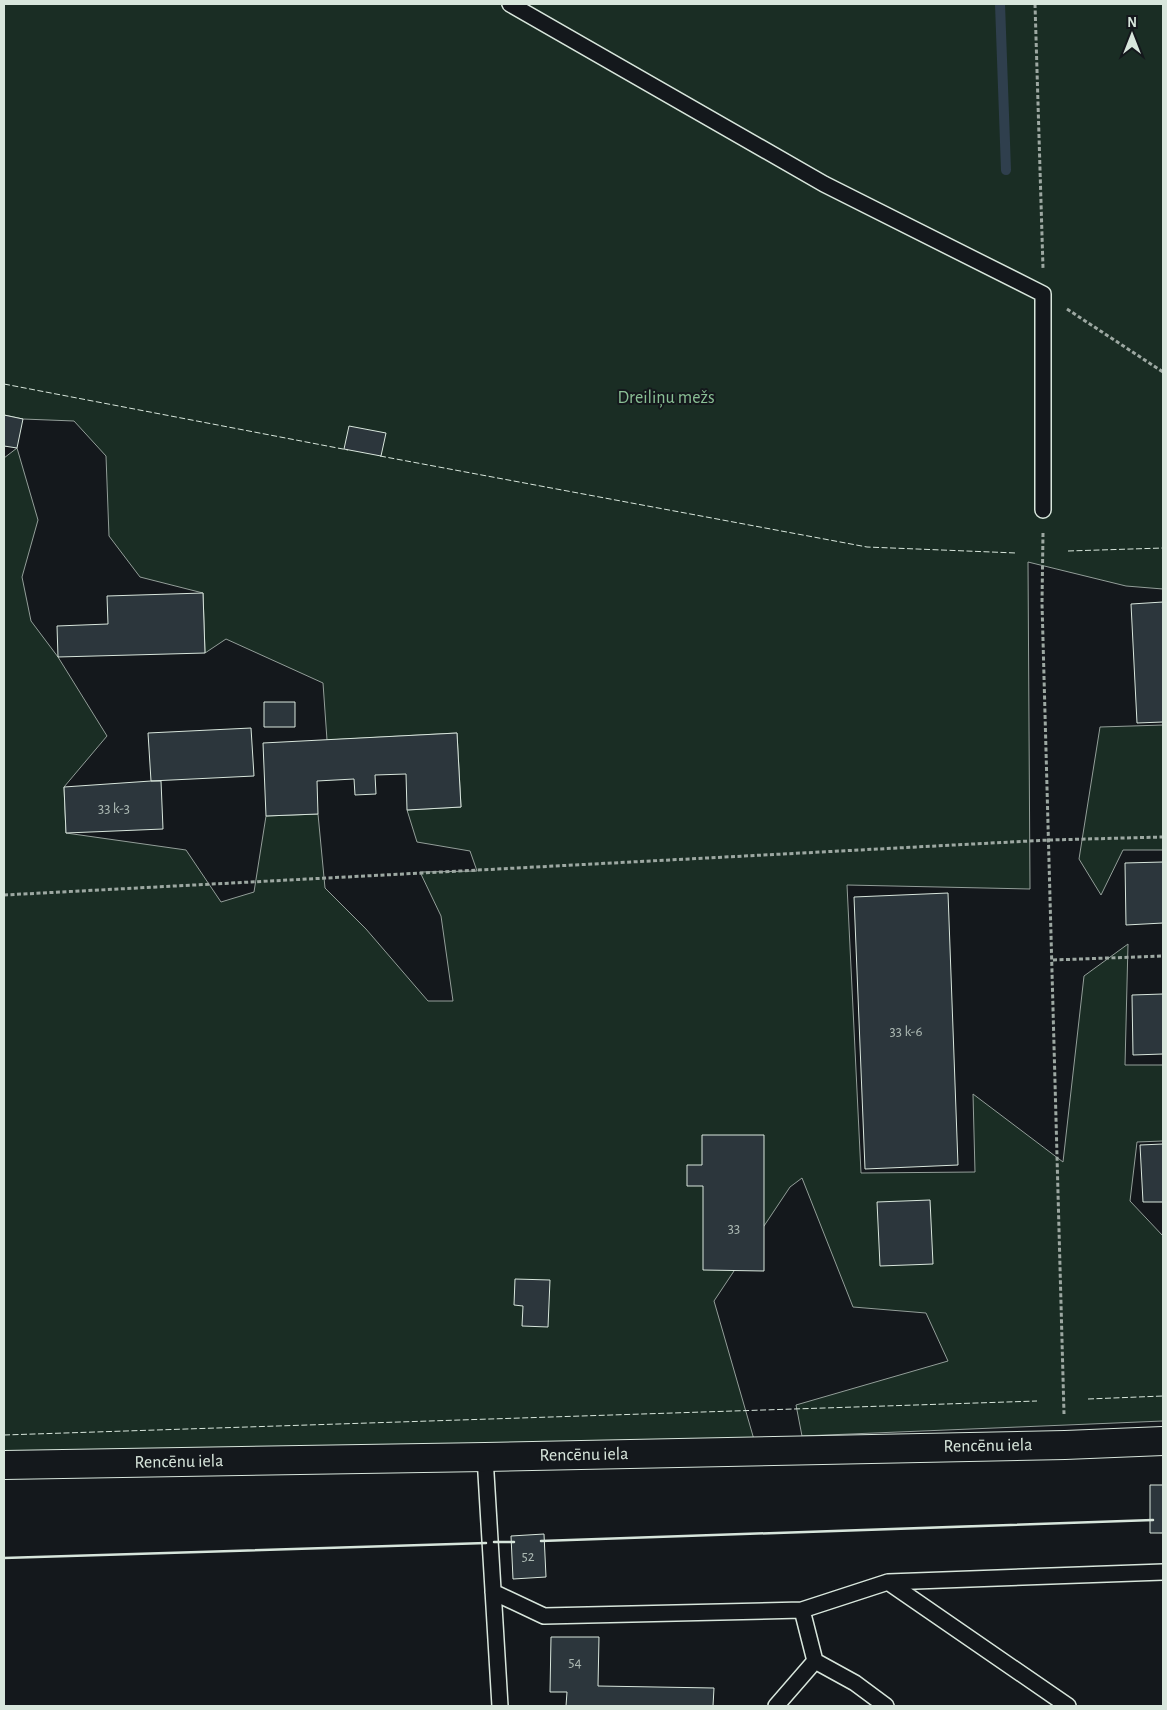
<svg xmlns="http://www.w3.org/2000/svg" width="1167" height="1710" viewBox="0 0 1167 1710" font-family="'Alegreya Sans',sans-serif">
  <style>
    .green { fill: #1a2d24; stroke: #939e99 }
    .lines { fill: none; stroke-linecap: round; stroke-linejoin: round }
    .stream { stroke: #2f3f4d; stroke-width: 10 }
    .building { fill: #2c363c; stroke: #d8e6dc }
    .service-casing { stroke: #d8e6dc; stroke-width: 18 }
    .minor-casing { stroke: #d8e6dc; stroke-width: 30 }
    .path { stroke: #9da8a2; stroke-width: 3; stroke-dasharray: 4 2.5; stroke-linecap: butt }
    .service { stroke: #14181c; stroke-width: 15 }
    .minor { stroke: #14181c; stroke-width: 28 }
    .fence { stroke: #d8e6dc; stroke-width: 1; stroke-dasharray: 6 2.5; stroke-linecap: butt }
    .wall { stroke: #d8e6dc; stroke-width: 2.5 }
    .labels { text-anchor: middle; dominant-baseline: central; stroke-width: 4; stroke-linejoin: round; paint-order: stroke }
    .number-label { font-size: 15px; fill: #adbab4 }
    .park-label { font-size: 18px; fill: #8ac095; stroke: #14181c }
    .street-label { font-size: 18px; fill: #d8e6dc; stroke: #14181c }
  </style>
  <rect width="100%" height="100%" fill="#14181c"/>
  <path class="green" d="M4 4H1163V589L1126 586 1028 562 1030 889 847 885 861 1173 975 1172 973 1094 1063 1162 1084 976 1128 944 1125 1065H1163V1141L1137 1142 1130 1201 1163 1236V1421L802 1436 796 1405 948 1361 926 1313 853 1307 802 1178 790 1187 714 1301 755 1443 4 1455V458L17 448 38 520 22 577 31 621 58 657 107 736 64 787 66 833 186 850 221 902 254 892 266 816 318 814 325 888 366 929 428 1001H453L441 916 420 872 477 871 470 851 417 842 407 810 461 807 457 733 327 740 323 683 226 639 205 653 203 593 140 577 109 536 106 456 74 421 23 419 4 415Z
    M1163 725V850H1123L1101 895 1079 859 1100 727Z"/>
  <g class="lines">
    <path class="stream" d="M1000 4 1006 170"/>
  </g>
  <path class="building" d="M4 415 23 419 17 448 4 446Z
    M349 426 386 433 381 456 344 449Z
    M203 593 205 653 58 657 57 626 108 624 107 596Z
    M1163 602V722L1137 723 1131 604Z
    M264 702H295V727H264Z
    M251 728 254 776 151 781 148 733Z
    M457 733 461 807 407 810 406 774 375 775 376 794 355 795 354 779 317 781 318 814 266 816 263 743Z
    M151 781H161L163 829 66 833 64 787Z
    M1163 862V923L1126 925 1125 863Z
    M948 893 958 1165 865 1169 854 897Z
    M1163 994V1054L1133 1055 1132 995Z
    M702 1135H764V1271L703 1270V1186H687V1165H702Z
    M1163 1144V1202H1143L1140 1145Z
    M930 1200 933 1264 880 1266 877 1202Z
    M515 1279 550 1280 548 1327 522 1326 523 1306 514 1305Z
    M1150 1485H1163V1533H1150Z
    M544 1534 546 1577 513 1579 511 1536Z
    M551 1637H599L598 1686 714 1688 713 1706H566L567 1692H550Z"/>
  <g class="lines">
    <defs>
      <path id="service" d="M510 4 824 184 1043 294V510
        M485 1457 500 1706
        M888 1582 1068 1706
        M493 1592 544 1616 802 1610 888 1582 1163 1572
        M802 1610 815 1661 855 1683 886 1706
        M776 1706 815 1661"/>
      <path id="minor" d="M4 1465 485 1457 1065 1445 1163 1441"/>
    </defs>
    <use href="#service" class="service-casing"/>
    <use href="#minor" class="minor-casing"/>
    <path class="path" d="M1035 4 1043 268
      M1067 309 1163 372
      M1043 533 1042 603 1064 1414
      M4 895 1049 840 1163 837
      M1053 960 1163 956"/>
    <use href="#service" class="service"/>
    <use href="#minor" class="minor"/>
    <path class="fence" d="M4 384 348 450
      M380 456 867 547 1016 553
      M1068 551 1163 548
      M1088 1399 1163 1396
      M4 1435 1037 1401"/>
    <path class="wall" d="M541 1541 1153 1520
      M494 1542H514
      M4 1558 486 1543"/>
  </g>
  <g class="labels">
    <g class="number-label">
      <text x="114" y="808">33 k-3</text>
      <text x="906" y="1031">33 k-6</text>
      <text x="734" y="1228">33</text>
      <text x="528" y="1556">52</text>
      <text x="575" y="1662">54</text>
    </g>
    <g class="park-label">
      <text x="666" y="398">Dreiliņu mežs</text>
    </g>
    <g class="street-label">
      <text transform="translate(988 1446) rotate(-1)">Rencēnu iela</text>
      <text transform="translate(584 1455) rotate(-1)">Rencēnu iela</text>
      <text transform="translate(179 1462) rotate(-1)">Rencēnu iela</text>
    </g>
  </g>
  <rect width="1167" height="1710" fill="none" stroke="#d8e6dc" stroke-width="10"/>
  <g transform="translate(1132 35)" stroke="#14181c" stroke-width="4" paint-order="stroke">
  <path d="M0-4L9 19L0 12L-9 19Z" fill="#d8e6dc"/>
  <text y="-8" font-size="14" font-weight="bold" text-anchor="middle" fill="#d8e6dc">N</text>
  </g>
</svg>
